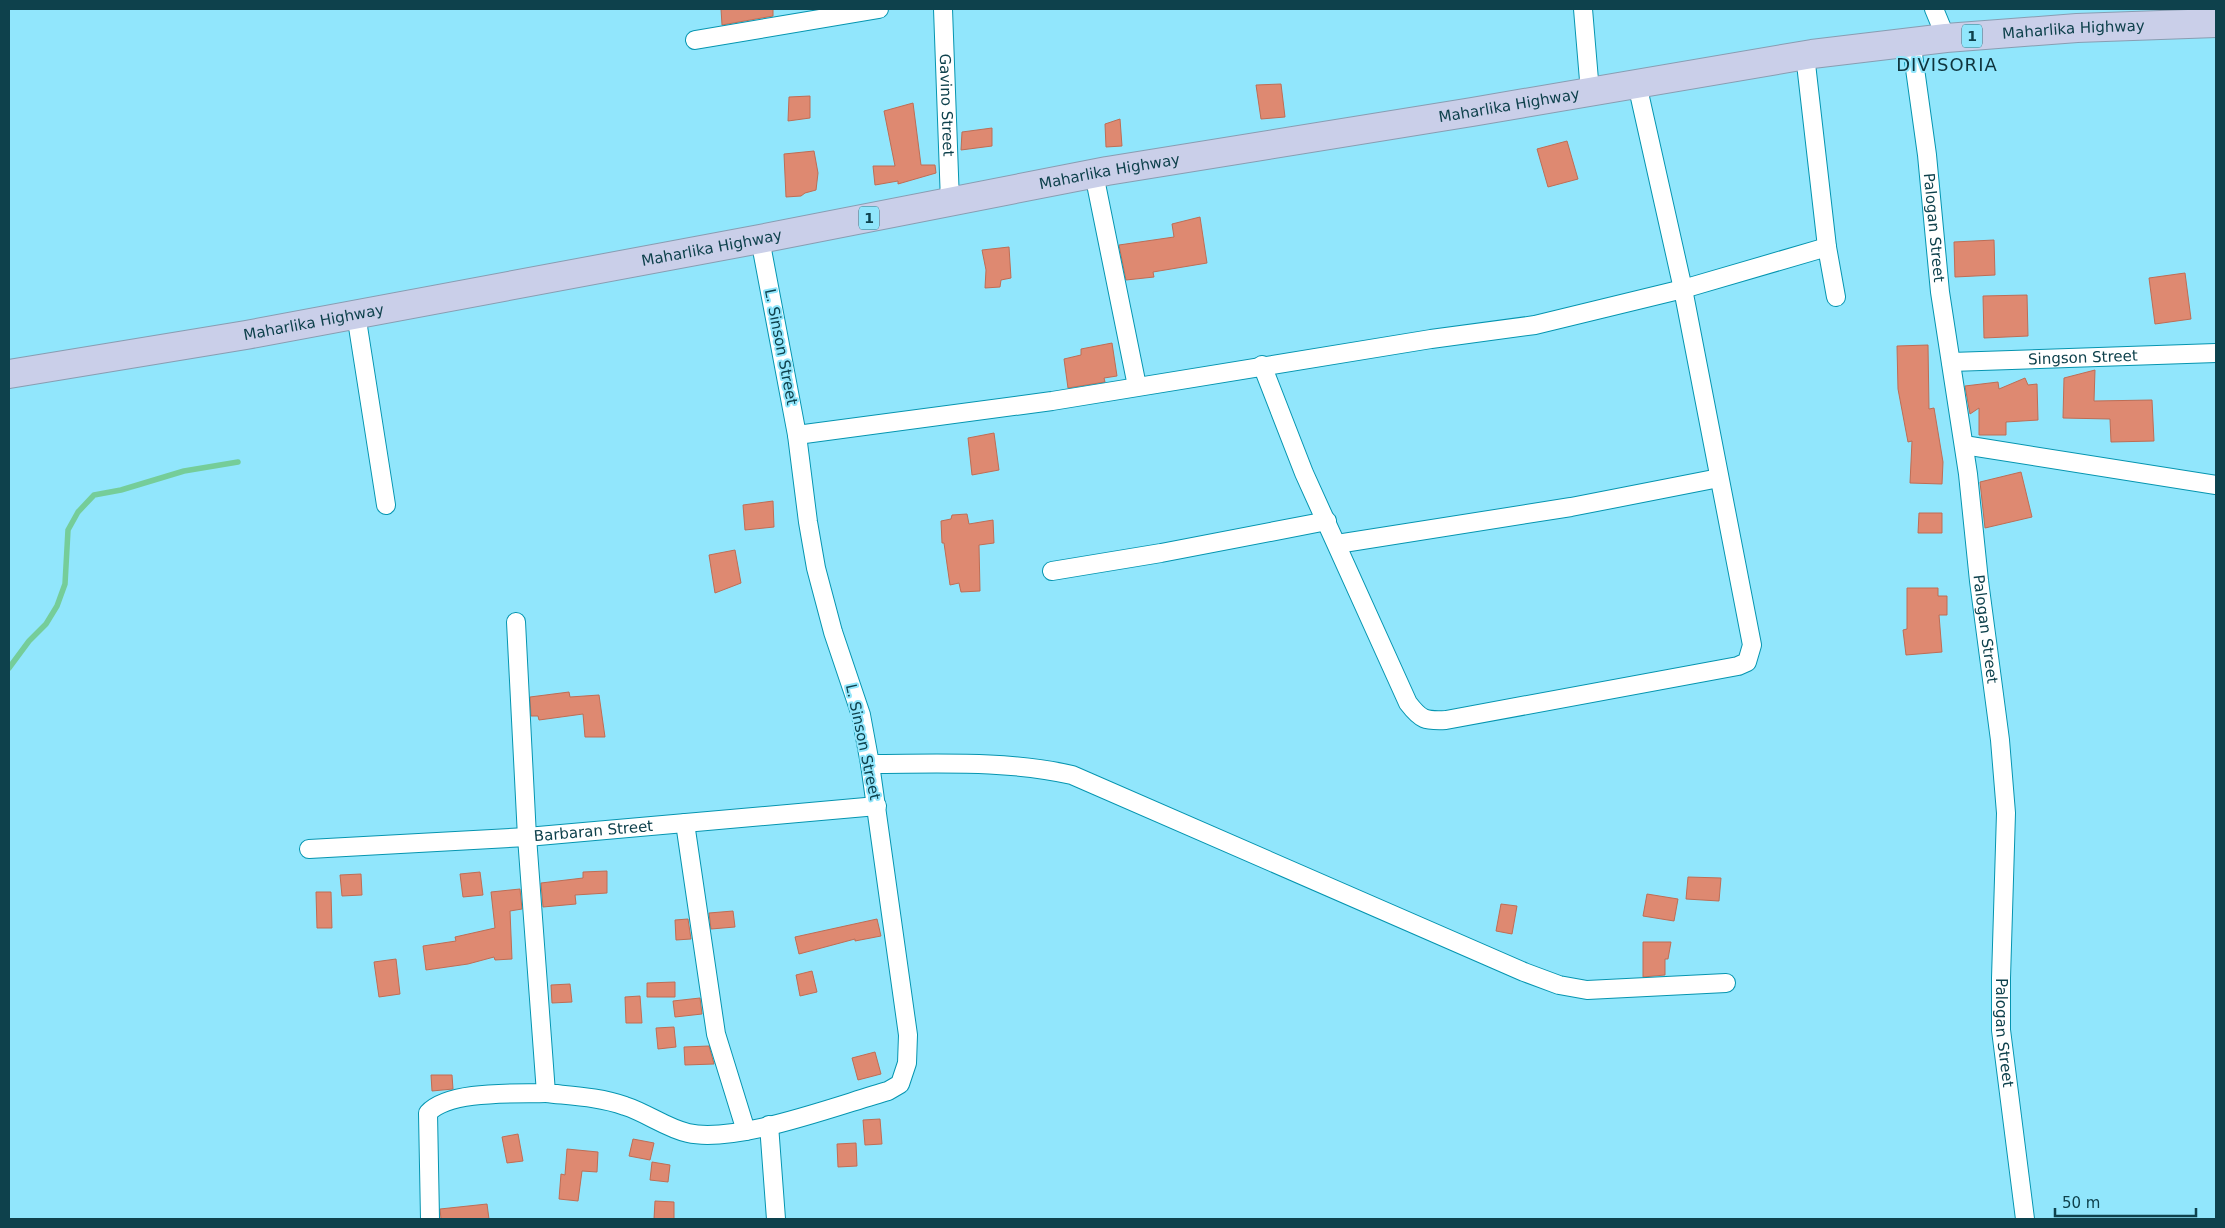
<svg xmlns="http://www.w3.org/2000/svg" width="2225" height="1228" viewBox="0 0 2225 1228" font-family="'DejaVu Sans',sans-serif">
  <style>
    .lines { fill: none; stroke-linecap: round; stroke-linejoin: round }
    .stream { stroke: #75cd99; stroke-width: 5.5 }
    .building { fill: #de8971; stroke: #be6d55 }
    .street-casing { stroke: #0595b0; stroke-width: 20 }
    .highway-casing { stroke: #889db2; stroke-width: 30 }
    .street { stroke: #fff; stroke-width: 18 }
    .highway { stroke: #cacfe9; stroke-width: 28 }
    .labels { text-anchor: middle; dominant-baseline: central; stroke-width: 4; stroke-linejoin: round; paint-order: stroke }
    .shield { fill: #91e6fc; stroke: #357281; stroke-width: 1 }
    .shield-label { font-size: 14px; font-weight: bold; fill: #0e414c }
    .street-label { font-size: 15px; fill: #0e414c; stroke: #91e6fc }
    .quarter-label { font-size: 18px; letter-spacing: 1px; fill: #0e333c; stroke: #91e6fc }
  </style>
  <rect width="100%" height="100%" fill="#91e6fc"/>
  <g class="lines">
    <path class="stream" d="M9 668 29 641 46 624 57 606 65 584 68 530 78 512 94 495 121 490 184 471 238 462"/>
  </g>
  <path class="building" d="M721 9H773V16L722 25Z
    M1281 84 1285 117 1261 119 1256 85Z
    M810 96V118L788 121 789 97Z
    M913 103 921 165H935L936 173 898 184V181L875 185 873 166H895L884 111Z
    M1120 119 1122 146 1106 147 1105 124Z
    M992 128V146L961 150 962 132Z
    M1567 141 1578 179 1548 187 1537 149Z
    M814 151 818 173 816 190 805 193 801 196 786 197 784 154Z
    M1200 217 1207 263 1153 272 1154 277 1126 280 1119 245 1174 237 1172 224Z
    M1994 240 1995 275 1955 277 1954 242Z
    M1009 247 1011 278 1001 280 1000 287 985 288 986 270 982 250Z
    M2185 273 2191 319 2155 324 2149 278Z
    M2027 295 2028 336 1984 338 1983 296Z
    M1112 343 1117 376 1104 378 1105 382 1068 388 1064 359 1081 355V349Z
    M1928 345 1929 409 1934 408 1943 462 1942 484 1910 483 1912 441 1908 442 1898 389 1897 346Z
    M2095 370 2094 401 2152 400 2154 441 2111 442 2110 419 2063 418 2064 378Z
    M2025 378 2028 385 2037 384 2038 420 2006 422V435H1979V408L1970 414 1965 386 1998 382 1999 389Z
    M994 433 999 470 972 475 968 438Z
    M2021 472 2032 517 1985 528 1980 482Z
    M773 501 774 527 745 530 743 505Z
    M1919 513H1942V533H1918Z
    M967 514 969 524 993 520 994 543 979 545 980 591 961 592 959 583 950 585 944 543H942L941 521 951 519 952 515Z
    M735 550 741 583 715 593 709 555Z
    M1907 588H1938V596H1947V615H1939L1942 652 1906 655 1903 630 1907 629Z
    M569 692 570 697 599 695 605 737H585L583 714 539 720 538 716H531L530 697Z
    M607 871V893L575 895 576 904 543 907 541 883 583 878V872Z
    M480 872 483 895 463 897 460 874Z
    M361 874 362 895 342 896 340 875Z
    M1688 877 1721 878 1719 901 1686 899Z
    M520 889 522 909 510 911 512 959 495 960 494 957 468 964 426 970 423 946 456 941 455 937 495 928 491 892Z
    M316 892H331L332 928H317Z
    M1647 894 1678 899 1674 921 1643 916Z
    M1501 904 1517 906 1512 934 1496 931Z
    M733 911 735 927 711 929 709 913Z
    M688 919 691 939 676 940 675 920Z
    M877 919 881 936 855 941V939L799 954 795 937Z
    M1643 942H1671L1668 959H1665V975L1643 977Z
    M396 959 400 994 379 997 374 962Z
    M812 971 817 992 800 996 796 975Z
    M675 982V997H647V983Z
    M570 984 572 1002 552 1003 551 985Z
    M640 996 642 1023H626L625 997Z
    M700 998 702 1014 675 1017 673 1001Z
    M674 1027 676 1047 658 1049 656 1028Z
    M709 1046 714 1064 685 1065 684 1047Z
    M875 1052 881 1074 858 1080 852 1058Z
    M431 1075H452L453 1089 432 1091Z
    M880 1119 882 1144 865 1145 863 1120Z
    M518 1134 523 1161 507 1163 502 1137Z
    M633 1139 654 1143 650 1160 629 1156Z
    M856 1143 857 1166 838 1167 837 1144Z
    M567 1149 598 1152 597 1172 582 1171 578 1201 559 1199 561 1174 565 1175Z
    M652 1162 670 1165 668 1182 650 1180Z
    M655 1201 674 1202V1219H654Z
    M487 1204 489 1219H441L440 1209Z"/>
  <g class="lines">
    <defs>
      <g id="street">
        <path id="s1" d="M943 9 950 202"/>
        <path d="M1583 9 1590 92"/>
        <path d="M1934 9 1946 38"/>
        <path d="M695 40 879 9"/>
        <path id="s2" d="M1911 40 1927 155 1940 292 1968 474 1979 581 2000 740 2006 813 2001 978V1030L2025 1219"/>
        <path d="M1805 55 1827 247 1836 297"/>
        <path d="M1094 174 1137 386"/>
        <path d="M356 314 386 505"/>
        <path id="s3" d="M1951 362 2216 353"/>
        <path d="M1262 365 1304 473 1408 703C1421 720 1425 721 1446 720L1738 666 1747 662 1752 645 1683 289 1637 84"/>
        <path d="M797 435 1052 401 1431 339 1535 325 1683 289 1827 247"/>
        <path d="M1964 445 2216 485"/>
        <path d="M1337 544 1571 507 1719 478"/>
        <path d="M1052 571 1161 553 1327 521"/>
        <path d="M516 622 527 837 546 1093C573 1096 600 1097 625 1106 647 1113 666 1128 688 1133 736 1144 838 1105 888 1091L900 1084 907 1063 908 1035 870 764 861 715 833 632 816 568 808 522 797 435 760 239"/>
        <path d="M870 764C938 764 1006 760 1072 775L1524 972 1559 985 1587 990 1726 983"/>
        <path d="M685 823 716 1034 746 1131"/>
        <path id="s4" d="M309 849 527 837 877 806"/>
        <path d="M769 1125 776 1219"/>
        <path d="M430 1219 428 1113C449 1090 516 1094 546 1093"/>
      </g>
      <g id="highway">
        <path id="s5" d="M9 374 246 335 760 239 1107 171 1472 112 1812 54 1946 38 2077 28 2216 23"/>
      </g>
    </defs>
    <use href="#street" class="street-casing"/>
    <use href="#highway" class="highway-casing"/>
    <use href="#street" class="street"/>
    <use href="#highway" class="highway"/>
  </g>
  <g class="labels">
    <g class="shield">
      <rect x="1962" y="24.5" width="20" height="23" rx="4"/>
      <rect x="859" y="206.5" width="20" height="23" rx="4"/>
    </g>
    <g class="shield-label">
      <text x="1972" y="36">1</text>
      <text x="869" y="218">1</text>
    </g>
    <g class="street-label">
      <text stroke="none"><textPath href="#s5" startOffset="2094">Maharlika Highway</textPath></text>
      <text stroke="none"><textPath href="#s1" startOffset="96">Gavino Street</textPath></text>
      <text stroke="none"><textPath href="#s5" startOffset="1524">Maharlika Highway</textPath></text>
      <text stroke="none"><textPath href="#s5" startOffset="1119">Maharlika Highway</textPath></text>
      <text stroke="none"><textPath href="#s2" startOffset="189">Palogan Street</textPath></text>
      <text stroke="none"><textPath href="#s5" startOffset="714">Maharlika Highway</textPath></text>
      <text stroke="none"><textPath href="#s5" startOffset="309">Maharlika Highway</textPath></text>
      <text transform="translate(781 347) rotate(79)">L. Sinson Street</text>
      <text stroke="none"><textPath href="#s3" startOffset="132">Singson Street</textPath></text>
      <text stroke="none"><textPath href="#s2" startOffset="594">Palogan Street</textPath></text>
      <text transform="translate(863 742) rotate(78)">L. Sinson Street</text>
      <text stroke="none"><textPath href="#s4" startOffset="285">Barbaran Street</textPath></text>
      <text stroke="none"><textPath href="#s2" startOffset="999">Palogan Street</textPath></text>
    </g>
    <g class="quarter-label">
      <text x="1947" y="64">DIVISORIA</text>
    </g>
  </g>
  <rect width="2225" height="1228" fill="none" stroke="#0e414c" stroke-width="20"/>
  <path d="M2055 1208v8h141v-8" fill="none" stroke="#0e414c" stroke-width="2.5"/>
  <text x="2062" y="1208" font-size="15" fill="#0e414c" stroke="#91e6fc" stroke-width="4" paint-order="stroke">50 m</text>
</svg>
